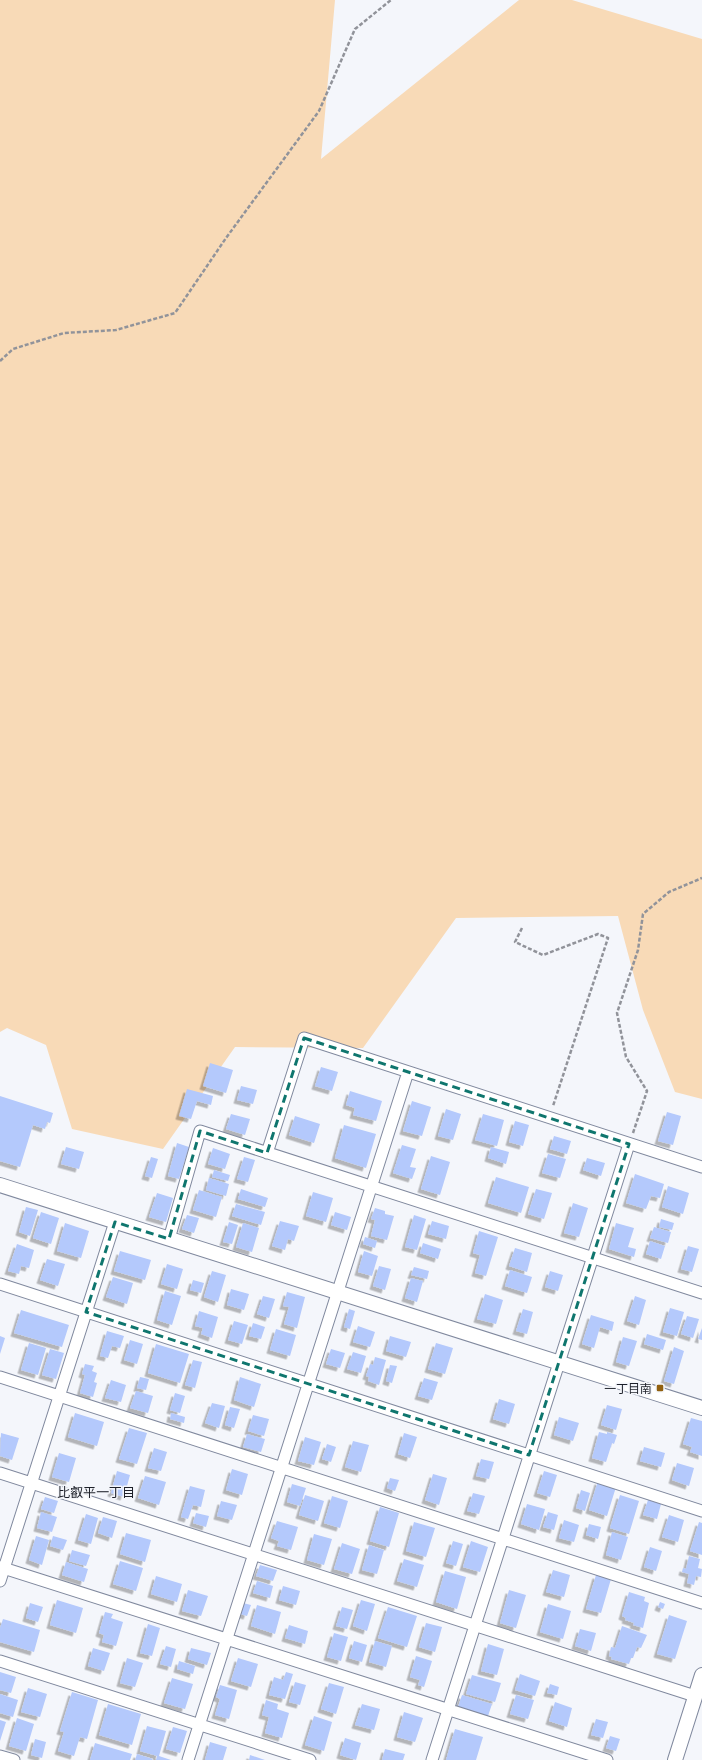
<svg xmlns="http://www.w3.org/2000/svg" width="702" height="1760" viewBox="0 0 702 1760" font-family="Commissioner,'Noto Sans JP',sans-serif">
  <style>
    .green { fill: #f8dab7 }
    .building { fill: #b4c9fc; filter: url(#shadow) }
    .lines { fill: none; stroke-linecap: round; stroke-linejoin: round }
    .minor-casing { stroke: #80899e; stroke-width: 13 }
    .tertiary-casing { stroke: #80899e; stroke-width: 16 }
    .path { stroke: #91939a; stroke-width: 2.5; stroke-dasharray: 4 2; stroke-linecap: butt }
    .minor { stroke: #fff; stroke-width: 11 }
    .tertiary { stroke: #fff; stroke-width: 14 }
    .marked { fill: none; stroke: #0f766e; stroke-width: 3; stroke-dasharray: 8 5; stroke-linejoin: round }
    .poi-dot { fill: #91600f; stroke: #f4f6fb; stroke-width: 1.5 }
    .labels { text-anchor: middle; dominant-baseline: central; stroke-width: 3; stroke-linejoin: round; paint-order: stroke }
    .poi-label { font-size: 12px; fill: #1e212a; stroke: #f4f6fb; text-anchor: end }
    .neighbourhood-label { font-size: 13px; fill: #1e212a; stroke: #f4f6fb }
  </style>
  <defs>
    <filter id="shadow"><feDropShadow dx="-3.5" dy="3.5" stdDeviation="0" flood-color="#0004"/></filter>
  </defs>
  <rect width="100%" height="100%" fill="#f4f6fb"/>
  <path class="green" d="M0 0H335L321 159 519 0H572L702 39V1099L675 1092 643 1010 618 916 456 918 363 1048 235 1047 163 1149 72 1129 46 1045 7 1028 0 1032Z"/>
  <path class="building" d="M210 1063 233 1070 226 1093 203 1086Z
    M321 1067 338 1072 332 1091 315 1086Z
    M241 1086 257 1090 253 1104 237 1100Z
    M187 1089 213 1096 211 1105 197 1101 191 1119 179 1116Z
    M350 1091 382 1101 376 1121 353 1115 355 1108 346 1105Z
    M0 1096 53 1113 50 1123 47 1122 45 1129 33 1125 20 1167 0 1161Z
    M412 1101 431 1107 422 1136 403 1131Z
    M446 1109 461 1114 453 1140 438 1136Z
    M667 1112 681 1116 673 1145 658 1141Z
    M231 1114 250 1119 245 1135 226 1129Z
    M483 1114 504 1120 497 1146 475 1140Z
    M295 1116 320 1124 314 1143 289 1135Z
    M515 1121 529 1125 523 1146 509 1142Z
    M344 1125 376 1134 366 1168 335 1158Z
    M554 1136 571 1141 567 1154 550 1149Z
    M177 1143 189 1147 179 1179 168 1176Z
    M402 1145 416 1149 410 1167 416 1168 412 1179 393 1173Z
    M66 1147 84 1152 79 1169 61 1164Z
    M491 1147 509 1152 506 1164 488 1158Z
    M213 1148 230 1154 225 1169 208 1164Z
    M548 1154 566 1159 560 1178 542 1173Z
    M431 1156 450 1162 440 1195 421 1189Z
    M151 1157 158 1159 152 1178 145 1176Z
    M244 1157 255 1160 248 1182 237 1179Z
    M587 1158 605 1163 601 1176 583 1170Z
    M214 1170 230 1175 228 1181 212 1177Z
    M635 1174 664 1184 660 1198 651 1196 646 1209 626 1203Z
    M496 1177 529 1187 521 1213 488 1203Z
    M209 1178 229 1184 226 1196 206 1190Z
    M668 1186 689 1193 683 1214 662 1207Z
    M241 1189 268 1198 265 1207 238 1199Z
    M536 1189 552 1193 544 1219 528 1214Z
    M199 1190 222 1197 216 1217 193 1210Z
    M313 1192 333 1198 326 1222 306 1216Z
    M157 1193 173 1198 166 1222 149 1217Z
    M573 1203 588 1208 579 1237 564 1233Z
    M236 1204 265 1212 261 1225 232 1216Z
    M26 1207 38 1210 30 1236 19 1232Z
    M375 1208 385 1211V1214L394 1216 387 1240 371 1236 375 1220 371 1219Z
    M41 1212 59 1218 51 1244 33 1238Z
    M335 1212 351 1217 347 1230 331 1225Z
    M187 1215 199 1218 194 1233 182 1229Z
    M414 1215 426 1219 417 1250 405 1247Z
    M661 1219 674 1223 672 1230 659 1227Z
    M280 1221 299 1226 294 1241 288 1239 285 1250 272 1246Z
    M432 1221 449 1226 446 1239 428 1234Z
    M229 1222 238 1225 232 1244 223 1242Z
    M65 1223 89 1231 81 1258 57 1251Z
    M243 1223 259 1228 252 1252 236 1247Z
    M616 1223 634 1228 628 1247 636 1249 634 1257 609 1249Z
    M654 1227 671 1232 668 1243 650 1238Z
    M479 1231 498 1237 486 1276 475 1273 480 1255 473 1253Z
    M365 1237 377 1241 375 1248 363 1244Z
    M650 1241 665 1246 661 1259 646 1254Z
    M423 1243 441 1249 438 1259 420 1253Z
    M17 1244 34 1250 29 1268 21 1266 19 1274 8 1271Z
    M688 1246 699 1249 692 1272 681 1269Z
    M515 1248 532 1253 527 1272 509 1266Z
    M120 1251 151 1260 145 1280 114 1271Z
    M364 1251 378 1256 372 1276 358 1272Z
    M47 1259 65 1264 58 1286 40 1280Z
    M167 1264 183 1269 177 1289 161 1284Z
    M379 1266 391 1269 385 1290 373 1286Z
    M414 1267 429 1271 427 1279 411 1275Z
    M510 1270 532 1277 527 1293 505 1286Z
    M212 1271 226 1275 218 1302 204 1297Z
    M550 1271 563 1275 558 1291 545 1287Z
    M113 1277 133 1283 127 1304 106 1297Z
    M411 1278 423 1281 417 1302 405 1298Z
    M193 1280 204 1283 201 1293 190 1290Z
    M231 1289 249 1294 244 1310 227 1305Z
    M165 1291 181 1296 172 1325 157 1320Z
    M287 1292 305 1297 297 1328 284 1324 289 1307 283 1306Z
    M485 1294 503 1300 496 1324 477 1319Z
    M263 1296 275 1299 269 1318 257 1314Z
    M635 1296 646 1300 639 1325 627 1321Z
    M670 1308 684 1312 677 1336 663 1332Z
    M349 1309 355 1311 350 1329 344 1327Z
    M523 1309 533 1312 527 1334 516 1331Z
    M21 1310 69 1325 62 1347 14 1333Z
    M199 1311 218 1317 212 1338 201 1334 203 1328 195 1326Z
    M591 1315 614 1322 612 1331 600 1327 594 1348 582 1344Z
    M687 1316 699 1319 693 1338 681 1334Z
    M234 1321 248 1325 242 1344 228 1340Z
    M253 1323 265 1327 261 1339 249 1336Z
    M358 1326 375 1332 370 1347 353 1342Z
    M702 1328V1340L698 1339Z
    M276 1329 296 1335 290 1356 270 1350Z
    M107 1331 124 1336 120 1348 112 1346 108 1358 100 1356Z
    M647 1334 666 1340 663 1350 644 1344Z
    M0 1336 5 1338 0 1354Z
    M390 1336 411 1342 406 1357 386 1351Z
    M623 1337 637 1341 629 1366 616 1362Z
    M130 1340 143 1344 137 1364 124 1360Z
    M29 1343 46 1348 38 1375 21 1370Z
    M436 1343 453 1348 445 1374 428 1369Z
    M156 1344 189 1354 180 1383 148 1373Z
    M674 1347 684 1351 674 1384 664 1381Z
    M50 1349 64 1353 56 1379 42 1375Z
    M331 1349 345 1353 340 1368 326 1364Z
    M353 1352 366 1356 361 1373 347 1369Z
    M375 1357 386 1360 379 1385 368 1381 369 1377 366 1376 370 1364 373 1365Z
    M193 1360 202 1362 195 1388 185 1385Z
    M85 1364 94 1366 92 1371 97 1373 94 1382 97 1383 93 1397 80 1393 85 1375 82 1374Z
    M390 1365 397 1366 392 1383 386 1381Z
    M140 1377 149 1379 146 1390 137 1388Z
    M240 1377 261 1384 254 1407 234 1400Z
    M424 1378 438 1382 432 1400 418 1396Z
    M111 1380 126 1385 121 1402 105 1398Z
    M136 1391 153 1396 148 1413 130 1408Z
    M175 1393 185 1396 180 1413 170 1410Z
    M499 1399 515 1404 509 1424 493 1419Z
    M212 1403 225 1406 219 1428 205 1423Z
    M607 1405 622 1409 616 1430 601 1425Z
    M230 1407 240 1409 234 1428 225 1425Z
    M75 1413 104 1422 97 1446 68 1437Z
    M171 1413 185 1417 184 1423 170 1419Z
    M253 1415 269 1419 264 1436 248 1431Z
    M559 1417 579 1423 573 1441 554 1435Z
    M691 1418 702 1421V1456L690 1452 692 1447 683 1444Z
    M129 1428 147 1433 137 1464 119 1459Z
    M599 1432 607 1434V1432L617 1435 614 1444 612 1443 606 1462 592 1458Z
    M1 1433 19 1438 12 1460 0 1456Z
    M404 1433 417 1437 410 1458 398 1454Z
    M247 1434 265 1439 261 1452 243 1447Z
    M305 1437 321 1442 314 1465 298 1461Z
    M353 1441 369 1445 361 1472 345 1467Z
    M327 1444 336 1447 331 1462 322 1459Z
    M644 1447 665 1453 661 1467 640 1461Z
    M154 1448 167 1452 161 1471 148 1468Z
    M59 1453 76 1458 69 1482 52 1477Z
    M481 1459 494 1462 489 1479 476 1476Z
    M677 1463 694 1468 689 1486 672 1480Z
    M232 1469 248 1474 242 1495 226 1490Z
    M117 1471 130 1475 124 1497 111 1493Z
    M544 1471 557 1475 550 1497 537 1493Z
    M433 1474 447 1478 439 1505 425 1500Z
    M145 1476 166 1482 159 1505 138 1498Z
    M390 1478 399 1480 395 1491 387 1488Z
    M598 1481 616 1487 607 1516 589 1510Z
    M292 1484 306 1488 300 1506 287 1502Z
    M190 1486 205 1490 201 1507 193 1505 188 1519 181 1517Z
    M581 1490 590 1493 585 1511 576 1508Z
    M473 1493 485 1496 479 1514 467 1511Z
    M305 1495 324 1501 318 1521 299 1515Z
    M620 1495 639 1501 629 1534 610 1528Z
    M332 1496 348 1501 340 1528 324 1523Z
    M45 1497 58 1501 54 1513 41 1509Z
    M648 1500 661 1504 657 1519 643 1515Z
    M221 1501 237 1505 232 1520 217 1516Z
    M527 1504 545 1509 539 1530 521 1524Z
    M380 1507 399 1513 389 1547 370 1541Z
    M41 1512 57 1517 52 1532 37 1528Z
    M548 1512 558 1515 554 1530 543 1527Z
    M196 1513 209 1516 206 1527 193 1523Z
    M86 1514 98 1518 91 1544 78 1540Z
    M669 1515 684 1520 678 1542 662 1537Z
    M103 1517 117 1521 112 1538 98 1533Z
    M564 1520 579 1525 574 1542 559 1538Z
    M277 1521 298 1527 291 1550 277 1546 279 1541 271 1538Z
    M414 1522 435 1528 426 1557 406 1551Z
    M699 1522 702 1523V1555L690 1551Z
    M589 1524 601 1527 598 1539 586 1535Z
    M612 1532 628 1537 621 1560 606 1555Z
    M126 1533 151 1540 145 1562 120 1554Z
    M314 1534 332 1539 324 1565 307 1560Z
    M36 1536 49 1540 42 1565 29 1560Z
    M53 1536 67 1540 63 1550 50 1546Z
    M453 1541 463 1544 456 1566 446 1563Z
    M471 1541 488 1547 480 1572 463 1567Z
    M342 1543 360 1549 352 1574 334 1569Z
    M369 1545 384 1550 377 1574 362 1570Z
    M650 1547 662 1551 656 1571 644 1567Z
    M72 1550 90 1555 86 1566 69 1561Z
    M689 1556 700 1559 698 1568 702 1569 701 1577 696 1576 694 1585 687 1583 689 1574 682 1572 683 1568 686 1569Z
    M404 1559 424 1565 417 1587 397 1581Z
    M120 1561 143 1568 136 1591 113 1584Z
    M66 1562 88 1569 84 1582 62 1575Z
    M260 1565 277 1570 273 1581 256 1576Z
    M553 1570 570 1575 564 1597 546 1592Z
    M445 1571 466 1577 457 1609 436 1602Z
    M596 1575 611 1579 601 1613 586 1609Z
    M156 1576 182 1584 177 1602 151 1594Z
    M257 1581 273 1586 270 1598 253 1593Z
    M283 1586 300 1591 296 1605 279 1600Z
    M188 1590 208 1596 201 1616 182 1611Z
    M509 1590 526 1595 516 1628 500 1623Z
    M629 1592 645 1597 644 1601 649 1603 643 1628 633 1625 634 1623 625 1620 626 1618 622 1616Z
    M57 1600 83 1608 76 1633 50 1625Z
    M361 1600 375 1604 367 1631 353 1626Z
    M660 1602 665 1604 663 1609 658 1607Z
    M30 1603 43 1607 38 1622 26 1618Z
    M243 1603 251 1605 247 1616 240 1614Z
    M548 1604 571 1611 563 1639 540 1632Z
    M257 1605 281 1612 275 1634 251 1626Z
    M342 1607 353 1610 347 1629 336 1626Z
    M388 1607 417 1616 407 1647 378 1638Z
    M105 1612 113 1614 111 1618 123 1622 116 1646 102 1642 104 1635 99 1633Z
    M669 1615 687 1621 675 1659 657 1654Z
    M3 1619 40 1630 34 1652 0 1642V1628Z
    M426 1623 442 1627 435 1652 419 1647Z
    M148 1624 160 1628 152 1656 140 1653Z
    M289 1625 308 1631 305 1644 285 1638Z
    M622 1626 647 1635 641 1648 637 1647 633 1658H631L629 1664 611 1659 612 1657 609 1656 611 1647 615 1648Z
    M580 1629 596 1633 591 1651 575 1646Z
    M334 1633 348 1637 341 1661 327 1657Z
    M354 1641 367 1645 362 1662 349 1658Z
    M375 1641 392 1646 386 1667 369 1662Z
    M488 1644 504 1649 497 1675 481 1671Z
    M166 1646 176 1649 171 1667 160 1664Z
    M93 1648 110 1653 104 1671 88 1666Z
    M191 1648 211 1653 207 1665 188 1659Z
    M416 1656 432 1661 424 1687 418 1685 420 1680 410 1677Z
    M127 1658 143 1663 135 1687 120 1683Z
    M238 1658 258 1664 251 1687 231 1681Z
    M179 1661 195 1666 193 1674 177 1669Z
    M0 1672 16 1677 11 1693 0 1690Z
    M286 1672 293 1674 285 1699 269 1695 274 1677 283 1680Z
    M520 1674 540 1681 535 1696 515 1690Z
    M472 1675 501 1683 495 1702 466 1694Z
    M172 1678 193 1684 185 1709 164 1703Z
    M295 1682 306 1685 300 1705 289 1702Z
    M329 1683 344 1687 336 1714 321 1709Z
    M550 1684 559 1687 557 1695 547 1693Z
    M220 1685 237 1690 229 1719 215 1715 220 1699 216 1697Z
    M28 1688 47 1694 40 1717 21 1712Z
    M72 1692 98 1700 87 1739 80 1737 74 1756 58 1751 64 1732 60 1731Z
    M0 1694 18 1700 13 1717 0 1713Z
    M462 1695 492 1704 488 1716 458 1707Z
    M516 1695 534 1700 528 1719 510 1714Z
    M266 1700 278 1704 277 1709 289 1713 282 1738 265 1733 269 1717 262 1715Z
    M555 1702 572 1708 567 1727 549 1721Z
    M108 1704 141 1714 132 1745 99 1735Z
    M362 1704 380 1709 374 1730 355 1725Z
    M404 1712 423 1718 415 1742 397 1737Z
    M314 1716 332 1722 324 1751 305 1745Z
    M17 1718 34 1724 26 1751 9 1746Z
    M596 1719 608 1722 603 1738 591 1735Z
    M0 1720 6 1722 0 1741Z
    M147 1726 166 1731 159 1756 171 1760H156L157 1756 140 1751Z
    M173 1727 187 1731 180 1753 166 1749Z
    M455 1729 483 1737 476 1760H446Z
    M610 1736 620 1739 616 1751 606 1748Z
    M345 1738 361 1743 356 1760 340 1755Z
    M35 1739 46 1742 42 1758 31 1755Z
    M210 1742 227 1747 223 1760H205Z
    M95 1743 132 1754 130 1760H90Z
    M385 1749 405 1754 403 1760H382Z
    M137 1754 153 1759 152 1760H135Z
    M250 1755 265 1760H249Z"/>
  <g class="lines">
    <defs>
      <path id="minor" d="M267 1153 304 1038 702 1167
        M169 1239 200 1131 702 1293
        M0 1284 702 1511
        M0 1377 702 1603
        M0 1473 695 1696
        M0 1567 607 1760
        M0 1581 115 1222
        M0 1661 310 1760
        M0 1756 14 1760
        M188 1760 408 1072
        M432 1760 629 1144"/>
      <path id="tertiary" d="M0 1185 702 1408
        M675 1760 702 1675"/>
    </defs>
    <use href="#minor" class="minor-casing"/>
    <use href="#tertiary" class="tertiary-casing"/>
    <path class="path" d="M0 361 13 349 64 333 116 330 175 313 226 238 319 111 355 29 391 0
      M522 928 515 942 543 955 598 934 608 938 553 1106
      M633 1133 647 1091 626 1057 617 1013 638 950 643 914 669 892 702 878"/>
    <use href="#minor" class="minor"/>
    <use href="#tertiary" class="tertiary"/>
  </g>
  <path class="marked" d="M304 1038 629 1144 529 1455 86 1312 115 1222 169 1239 200 1131 267 1153Z"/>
  <rect class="poi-dot" x="656" y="1384" width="8" height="8" rx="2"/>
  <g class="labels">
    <g class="poi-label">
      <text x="652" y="1388">一丁目南</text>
    </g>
    <g class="neighbourhood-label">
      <text x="96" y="1492">比叡平一丁目</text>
    </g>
  </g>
</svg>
